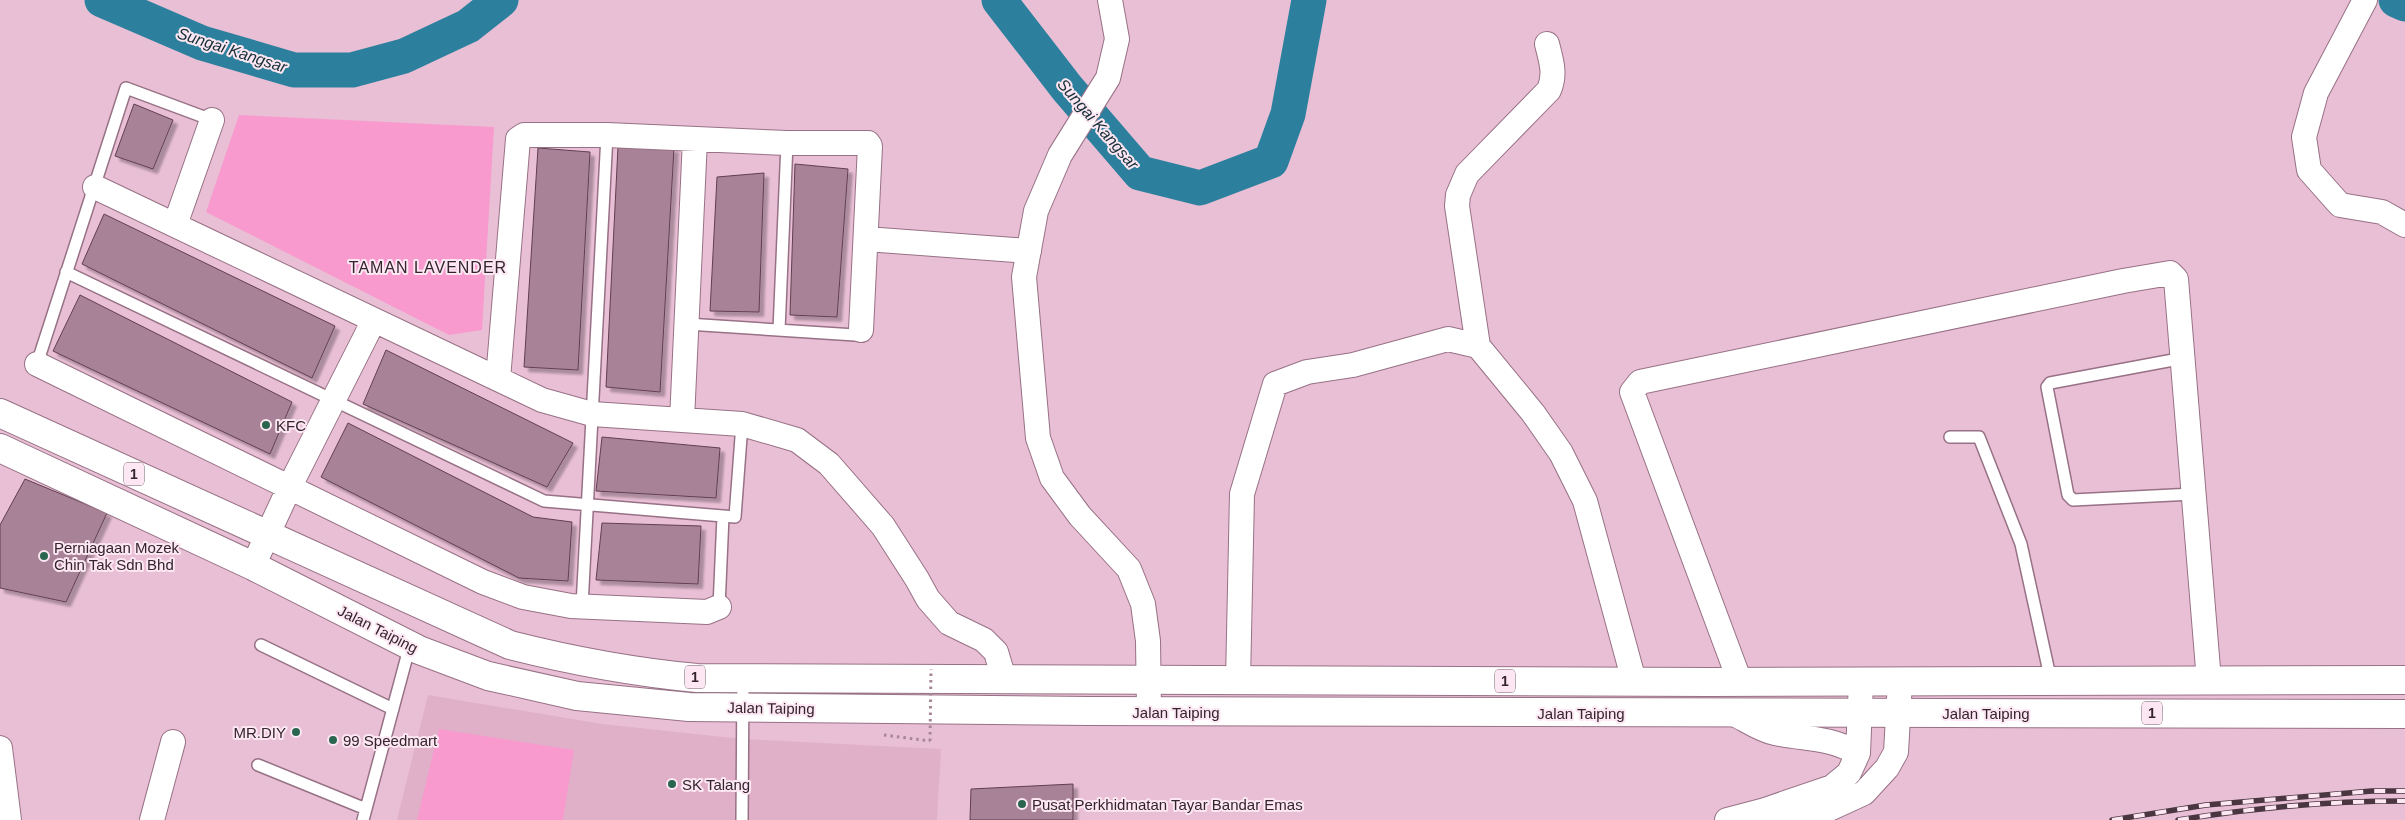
<svg xmlns="http://www.w3.org/2000/svg" width="2405" height="820" viewBox="0 0 2405 820" font-family="Helvetica,sans-serif">
  <style>
    .built { fill: #e0b0c9 }
    .green { fill: #f89ace }
    .lines { fill: none; stroke-linecap: round; stroke-linejoin: round }
    .river { stroke: #2c809e; stroke-width: 35 }
    .building { fill: #a88296; stroke: #613f51; filter: url(#shadow) }
    .lane-casing { stroke: #977185; stroke-width: 14 }
    .street-casing { stroke: #977185; stroke-width: 26 }
    .highway-casing { stroke: #977185; stroke-width: 30 }
    .path { stroke: #a78697; stroke-width: 3; stroke-dasharray: 2.5 4; stroke-linecap: butt }
    .lane { stroke: #fff; stroke-width: 11 }
    .street { stroke: #fff; stroke-width: 24 }
    .highway { stroke: #fff; stroke-width: 28 }
    .rail-casing { stroke: #493641; stroke-width: 5.5 }
    .rail { stroke: #fce7f2; stroke-width: 4; stroke-dasharray: 11; stroke-linecap: butt }
    .path-bridge { stroke: #a78697; stroke-width: 3; stroke-dasharray: 2.5 4; stroke-linecap: butt }
    .poi-dot { fill: #2a654f; stroke: #fce7f2; stroke-width: 2 }
    .labels { text-anchor: middle; dominant-baseline: central; stroke-width: 4; stroke-linejoin: round; paint-order: stroke }
    .shield { fill: #fce7f2; stroke: #705e68; stroke-width: 1 }
    .shield-label { font-size: 14px; font-weight: bold; fill: #34242d }
    .poi-label { font-size: 15px; fill: #34242d; stroke: #fce7f2; text-anchor: start }
    .street-label { font-size: 15px; fill: #34242d; stroke: #fce7f2 }
    .water-label { font-size: 16px; font-style: italic; fill: #152f39; stroke: #fce7f2 }
    .neighbourhood-label { font-size: 16px; letter-spacing: 1px; fill: #34242d; stroke: #fce7f2 }
  </style>
  <defs>
    <filter id="shadow"><feDropShadow dx="4.5" dy="4.5" stdDeviation="1" flood-color="#0004"/></filter>
  </defs>
  <rect width="100%" height="100%" fill="#e9bfd5"/>
  <path class="built" d="M428 695 602 724 742 739 941 749 937 820H397Z"/>
  <path class="green" d="M239 115 494 127 482 330 449 335 206 212Z
    M439 729 574 750 563 820H417Z"/>
  <g class="lines">
    <path class="river" d="M102 0 202 43 294 70H352L404 56 468 26 501 0
      M999 0 1067 88 1140 173 1200 188 1271 161 1288 114 1309 0
      M2396 0 2405 4"/>
  </g>
  <path class="building" d="M134 104 173 120 153 169 115 156Z
    M618 147 674 148 660 392 606 387Z
    M538 148 590 152 578 370 524 367Z
    M795 164 848 169 837 317 790 315Z
    M764 173 759 312 710 311 717 177Z
    M104 214 335 326 312 378 82 264Z
    M80 295 292 402 270 454 53 351Z
    M386 350 573 443 547 487 363 404Z
    M348 423 533 517 572 522 568 581 519 578 321 477Z
    M602 437 720 448 716 498 596 491Z
    M25 479 107 513 66 602 0 588V525Z
    M602 523 701 526 698 584 596 580Z
    M1073 784V820H970L971 789Z"/>
  <g class="lines">
    <defs>
      <path id="lane" d="M66 272 544 501 735 517 742 424
        M687 324 855 335 860 334 861 330
        M779 330 787 143
        M2184 358 2050 383 2047 387 2068 495 2073 500 2193 494
        M37 364 126 88 212 120
        M1950 437H1979L2021 544 2051 681
        M582 606 607 135
        M719 607 723 516
        M261 645 393 709
        M258 765 366 809
        M363 820 410 645
        M742 820 743 678"/>
      <path id="street" d="M1110 0 1117 39 1108 78 1060 155 1036 211 1024 277 1038 438 1052 478 1080 516 1129 569 1143 604 1148 641 1149 711
        M2365 0 2316 93 2304 137 2309 170 2340 205 2382 212 2405 225
        M95 187 542 400 592 414 742 424 797 440 829 464 883 526 917 579 928 599 949 623 984 640 996 652 1004 679
        M175 225 212 120
        M866 239 1029 251
        M1478 346 1457 206 1458 195 1467 174 1549 90C1556 74 1551 60 1547 44
        M37 364 483 582 523 597 571 606 707 612 719 607
        M498 379 518 139 524 135H607L787 143H868L870 146 861 330
        M682 420 695 139
        M253 566 290 486 374 320
        M1238 681 1242 494 1275 384 1307 372 1353 365 1448 339 1478 346 1533 413 1561 453 1585 501 1634 681
        M1740 682 1632 392 1640 382 2123 281 2170 273 2176 279 2209 681
        M1732 713C1745 719 1760 730 1775 733 1808 740 1825 736 1858 753
        M0 748 9 820
        M1765 810 1829 809 1864 793 1887 768 1896 752 1900 682
        M152 820 173 742
        M1727 820 1765 810 1832 787 1849 773 1858 753 1861 682"/>
      <path id="highway" d="M0 413 510 645C573 661 633 672 697 678L1709 682 2405 680
        M0 448 253 566 419 650 488 676 577 696 689 707 1088 711 2405 714"/>
    </defs>
    <use href="#lane" class="lane-casing"/>
    <use href="#street" class="street-casing"/>
    <use href="#highway" class="highway-casing"/>
    <path class="path" d="M884 735 930 741"/>
    <use href="#lane" class="lane"/>
    <use href="#street" class="street"/>
    <use href="#highway" class="highway"/>
    <defs>
      <path id="rail" d="M2112 820 2206 805 2372 791H2405
        M2178 820C2252 808 2330 801 2405 801"/>
    </defs>
    <use href="#rail" class="rail-casing"/>
    <use href="#rail" class="rail"/>
    <path class="path-bridge" d="M930 741 931 669"/>
  </g>
  <g class="poi-dot">
    <circle cx="266" cy="425" r="5"/>
    <circle cx="44" cy="556" r="5"/>
    <circle cx="296" cy="732" r="5"/>
    <circle cx="333" cy="740" r="5"/>
    <circle cx="672" cy="784" r="5"/>
    <circle cx="1022" cy="804" r="5"/>
  </g>
  <g class="labels">
    <g class="shield">
      <rect x="124" y="462.5" width="20" height="23" rx="4"/>
      <rect x="685" y="665.5" width="20" height="23" rx="4"/>
      <rect x="1495" y="669.5" width="20" height="23" rx="4"/>
      <rect x="2142" y="701.5" width="20" height="23" rx="4"/>
    </g>
    <g class="shield-label">
      <text x="134" y="474">1</text>
      <text x="695" y="677">1</text>
      <text x="1505" y="681">1</text>
      <text x="2152" y="713">1</text>
    </g>
    <g class="poi-label">
      <text x="276" y="425">KFC</text>
      <text x="54" y="547">Perniagaan Mozek<tspan x="54" dy="17">Chin Tak Sdn Bhd</tspan></text>
      <text x="286" y="732" text-anchor="end">MR.DIY</text>
      <text x="343" y="740">99 Speedmart</text>
      <text x="682" y="784">SK Talang</text>
      <text x="1032" y="804">Pusat Perkhidmatan Tayar Bandar Emas</text>
    </g>
    <g class="street-label">
      <text transform="translate(378 629) rotate(27)">Jalan Taiping</text>
      <text transform="translate(771 708) rotate(1)">Jalan Taiping</text>
      <text x="1176" y="712">Jalan Taiping</text>
      <text x="1581" y="713">Jalan Taiping</text>
      <text x="1986" y="713">Jalan Taiping</text>
    </g>
    <g class="water-label">
      <text transform="translate(232 50) rotate(18)">Sungai Kangsar</text>
      <text transform="translate(1098 124) rotate(49)">Sungai Kangsar</text>
    </g>
    <g class="neighbourhood-label">
      <text x="428" y="267">TAMAN LAVENDER</text>
    </g>
  </g>
</svg>
